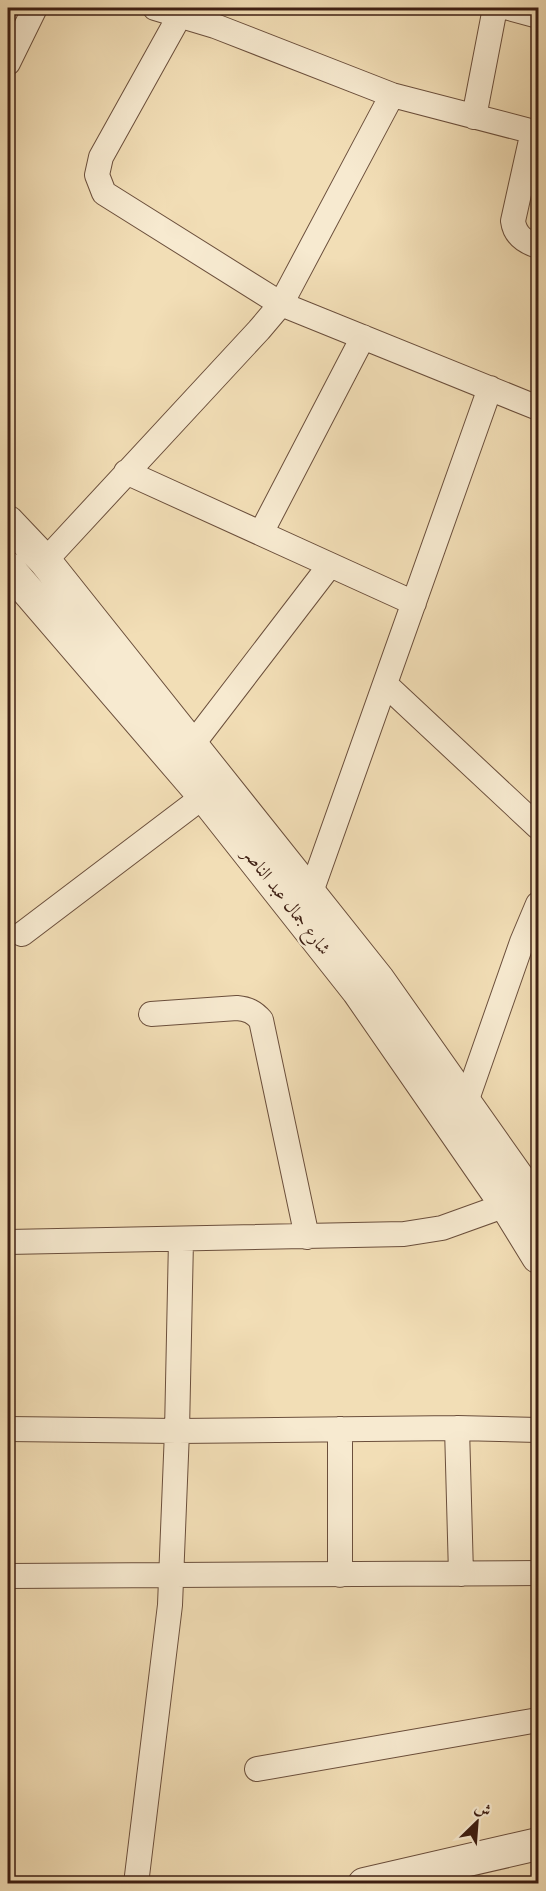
<svg xmlns="http://www.w3.org/2000/svg" width="546" height="1891" viewBox="0 0 546 1891" font-family="'Libre Caslon Text',Amiri,serif">
  <style>
    .lines { fill: none; stroke-linecap: round; stroke-linejoin: round }
    .minor-casing { stroke: #6b4f3c; stroke-width: 26 }
    .tertiary-casing { stroke: #6b4f3c; stroke-width: 34 }
    .minor { stroke: #f7ead0; stroke-width: 24 }
    .tertiary { stroke: #f7ead0; stroke-width: 32 }
    .labels { text-anchor: middle; dominant-baseline: central; stroke-width: 4.5; stroke-linejoin: round; paint-order: stroke }
    .street-label { font-size: 18px; fill: #3e1f13; stroke: #f7ead0 }
  </style>
  <rect width="100%" height="100%" fill="#f2deb6"/>
  <filter id="stains"><feTurbulence type="fractalNoise" baseFrequency=".00333" numOctaves="4"/><feColorMatrix values="0 0 0 0 .2 0 0 0 0 .09 0 0 0 0 .02 0 0 0 .5 -.17"/></filter>
  <radialGradient id="worn" r=".72"><stop offset=".6" stop-color="#630" stop-opacity="0"/><stop offset="1" stop-color="#630" stop-opacity=".3"/></radialGradient>
  <g class="lines">
    <defs>
      <path id="minor" d="M155 8 215 26 392 95 538 133
        M509 8 538 16
        M180 15 101 157 97 175 104 193 281 304 538 408
        M8 63 35 8
        M474 117 495 8
        M533 131 513 221C515 236 525 242 538 246
        M126 472 414 603
        M261 533 363 337
        M45 561 259 330 281 304 392 95
        M385 684 538 827
        M192 745 330 565
        M311 892 490 388
        M22 934 204 796
        M151 1014 237 1008C248 1009 254 1012 261 1020L307 1237
        M466 1102 522 942 538 904
        M8 1242 404 1234 442 1228 506 1205
        M457 1428 461 1574
        M8 1429 177 1431 457 1428 538 1430
        M340 1575V1429
        M8 1576 538 1573
        M257 1769 538 1720
        M136 1884 170 1605 177 1431 181 1240"/>
      <path id="tertiary" d="M8 522 45 561 378 979 538 1206
        M8 568 204 796 358 991 506 1205 538 1257
        M364 1884 538 1844"/>
    </defs>
    <use href="#minor" class="minor-casing"/>
    <use href="#tertiary" class="tertiary-casing"/>
    <use href="#minor" class="minor"/>
    <use href="#tertiary" class="tertiary"/>
  </g>
  <g class="labels">
    <g class="street-label">
      <text transform="translate(287 901) rotate(52)">شارع جمال عبد الناصر</text>
    </g>
  </g>
  <rect width="546" height="1891" fill="none" stroke="#f2deb6" stroke-width="30"/>
  <rect x="9" y="9" width="528" height="1873" fill="none" stroke="#3e1f13" stroke-width="3"/>
  <rect x="15" y="15" width="516" height="1861" fill="none" stroke="#3e1f13" stroke-width="1.5"/>
  <g transform="translate(477 1822) rotate(25)" stroke="#f7ead0" stroke-width="4.5" paint-order="stroke">
  <path d="M0-4.5L10 22L0 15L-10 22Z" fill="#3e1f13"/>
  <text y="-9" font-size="16" font-weight="bold" text-anchor="middle" fill="#3e1f13">ش</text>
  </g>
  <rect width="100%" height="100%" filter="url(#stains)"/>
  <rect width="100%" height="100%" fill="url(#worn)"/>
</svg>
